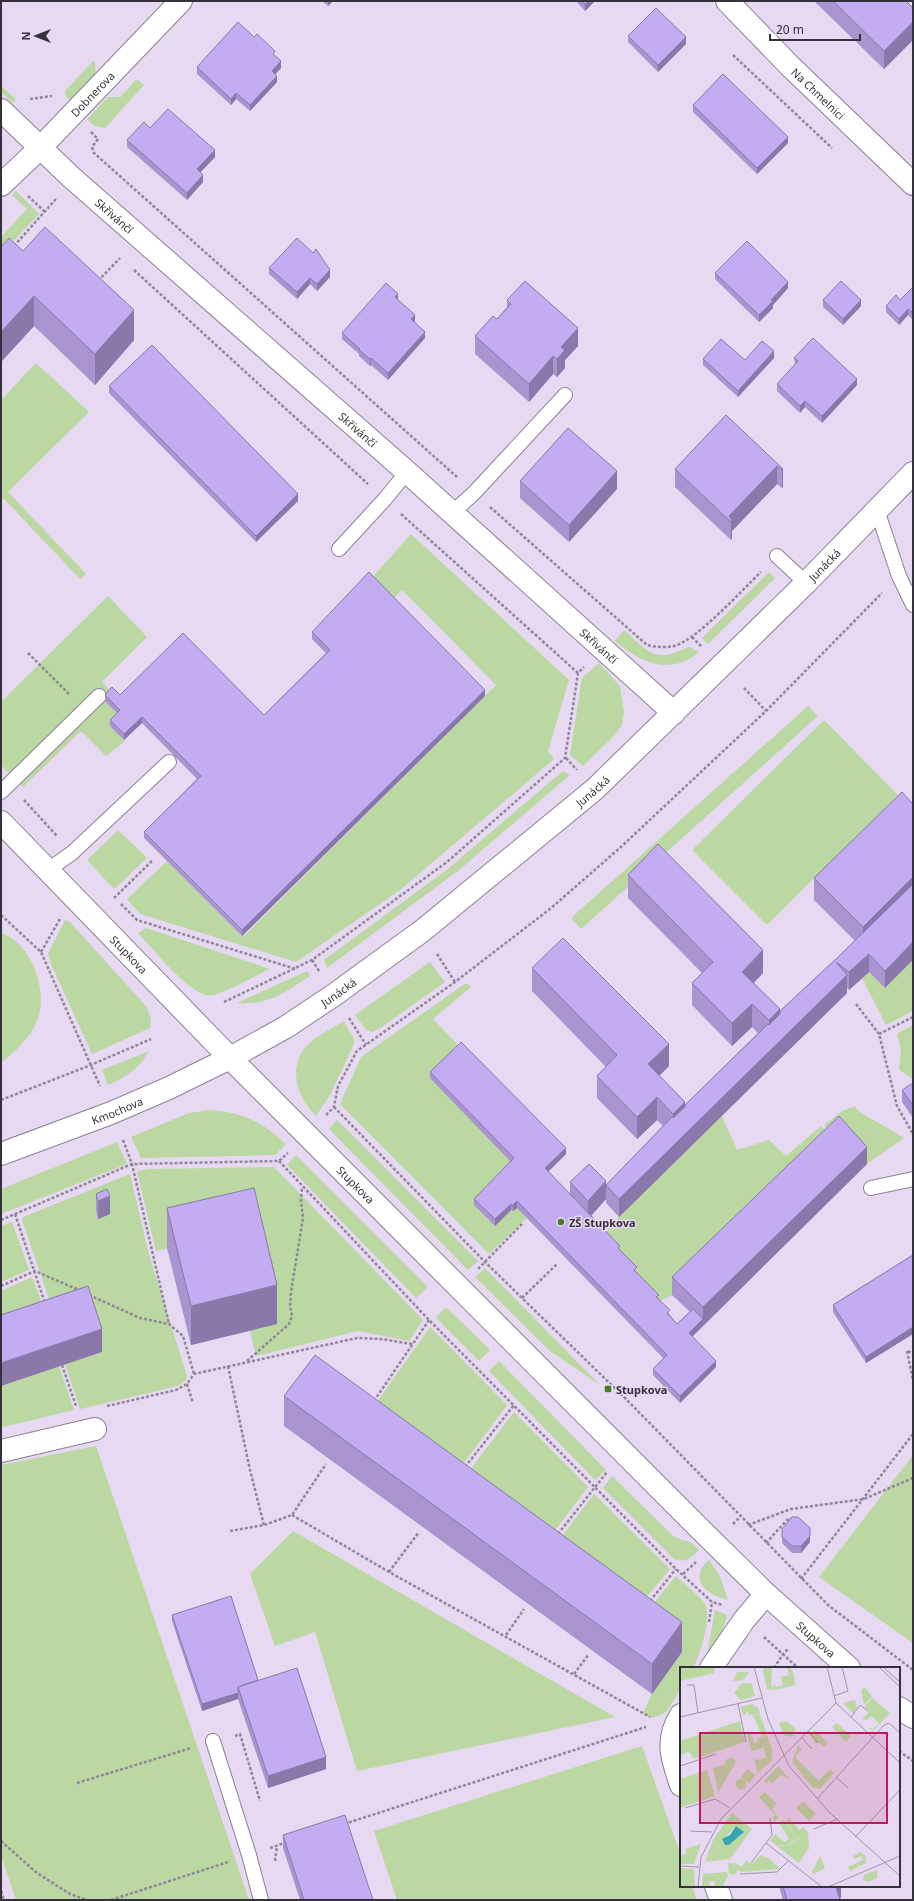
<svg xmlns="http://www.w3.org/2000/svg" width="914" height="1901" viewBox="0 0 914 1901" font-family="'Noto Sans',sans-serif">
  <style>
    .green { fill: #bbd8a2 }
    .lines { fill: none; stroke-linecap: round; stroke-linejoin: round }
    .service-casing { stroke: #8c8096; stroke-width: 16 }
    .minor-casing { stroke: #8c8096; stroke-width: 24 }
    .tertiary-casing { stroke: #8c8096; stroke-width: 24 }
    .path { stroke: #908798; stroke-width: 2.5; stroke-dasharray: 3 2; stroke-linecap: butt }
    .service { stroke: #fff; stroke-width: 14 }
    .minor { stroke: #fff; stroke-width: 22 }
    .tertiary { stroke: #fff; stroke-width: 22 }
    .wall { fill: #a994d0 }
    .shaded-wall { fill: #8978a9 }
    .building { fill: #c4acf2; stroke: #8978a9 }
    .poi-dot { fill: #418120; stroke: #e6d9f1; stroke-width: 1.5 }
    .labels { text-anchor: middle; dominant-baseline: central; stroke-width: 3; stroke-linejoin: round; paint-order: stroke }
    .street-label { font-size: 11px; fill: #35313a; stroke: #e6d9f1 }
    .poi-label { font-size: 11px; font-weight: bold; fill: #35313a; stroke: #e6d9f1; text-anchor: start }
    .inset-road { fill: none; stroke: #9f96a8; stroke-width: 1 }
    .view { fill: #c2185b; fill-opacity: 0.15; stroke: #c2185b; stroke-width: 2 }
    .inset-edge { fill: none; stroke: #35313a; stroke-width: 2 }
  </style>
  <rect width="100%" height="100%" fill="#e6d9f1"/>
  <path class="green" d="M93 61 95 62 96 77 70 101 66 96 65 91Z
    M137 79 144 85 105 128 94 126 87 119 108 97H120Z
    M1 86 16 99 13 103 1 92Z
    M16 191 39 214 1 254V237L27 209 12 195Z
    M36 363 89 412 8 492 86 574 80 579 4 499 1 501V400Z
    M411 534 569 680 548 751 554 759 400 890 296 962 140 914 127 899 167 861 243 937 496 685 402 590 391 601 370 580Z
    M769 572 775 578 708 644 702 638Z
    M108 596 147 637 102 682 113 694 120 717 112 726 125 741 106 756 81 731 23 787 1 765V702Z
    M624 630C635 639 650 658 666 655 674 654 682 649 690 647L699 652C670 677 640 662 615 641Z
    M599 663 620 686 624 712 622 725 615 735 583 766 570 755 582 678Z
    M808 706 818 716 581 929 571 918Z
    M824 720 898 795 767 925 692 850Z
    M563 771 570 775 459 870 327 968 324 960 449 868Z
    M118 830 147 858 114 889 87 860Z
    M65 920 70 922 146 1006 151 1019 150 1028 92 1054 51 964 48 954Z
    M146 928 270 969C254 976 229 991 214 995 193 1001 152 947 138 933Z
    M1 933C32 943 49 992 37 1021 30 1039 15 1051 1 1063Z
    M913 960V1011L886 1025 862 978 869 972 885 988Z
    M430 962 445 982 379 1029 372 1032 366 1030 355 1015Z
    M307 971 310 976C285 992 268 1006 237 1003Z
    M466 983 471 987 433 1019 461 1048 514 1165 495 1226 511 1210 513 1211 517 1208 527 1218 489 1254 340 1104 361 1057Z
    M344 1021 354 1039V1044L330 1095 316 1116C294 1094 286 1061 314 1039 323 1033 334 1027 344 1021Z
    M913 1025V1079L899 1070 901 1049 897 1034Z
    M149 1051C140 1068 126 1077 108 1085L102 1070Z
    M855 1106 858 1111 904 1138 867 1164 824 1125 842 1111Z
    M210 1110C244 1113 261 1121 286 1144L275 1155 141 1158 131 1137 189 1113Z
    M722 1116 737 1150 769 1140 786 1156 821 1126 834 1139 672 1295 656 1303 604 1234 619 1217Z
    M337 1120 478 1261 468 1270 329 1129Z
    M117 1142 127 1164 1 1214V1189Z
    M296 1155 428 1287 416 1298 287 1165Z
    M274 1167 423 1320 409 1341 358 1331 256 1356 250 1331 254 1228 156 1251 137 1172 147 1169Z
    M130 1174 149 1255 187 1376 186 1380 180 1385 170 1388 80 1409 65 1364 101 1352 56 1319 22 1220 23 1217Z
    M12 1222 29 1270 1 1282V1226Z
    M485 1268 600 1385 550 1351 475 1277Z
    M32 1277 49 1322 1 1338V1291Z
    M446 1307 490 1350 479 1361 436 1318Z
    M430 1327 507 1405 449 1483 364 1420Z
    M499 1361 606 1470 595 1480 489 1371Z
    M59 1366 74 1410 3 1427 1 1421V1386Z
    M514 1412 588 1487 541 1549 456 1488Z
    M96 1446 249 1900H16L1 1856V1465Z
    M913 1455V1643L819 1577Z
    M612 1476 674 1537 692 1543 699 1550C691 1558 686 1563 674 1559L603 1488Z
    M594 1494 670 1569 632 1615 548 1554Z
    M293 1531 615 1717 357 1771 315 1632 275 1646 250 1574Z
    M709 1560 720 1576 728 1600C707 1595 687 1579 709 1560Z
    M676 1576C682 1582 702 1598 705 1604 712 1617 700 1656 693 1668H681V1688L667 1711 663 1714 651 1718 643 1713 652 1694 682 1652 639 1621Z
    M715 1610 727 1615C724 1632 715 1644 706 1659Z
    M642 1746 681 1856V1886H692L697 1900H397L374 1831Z"/>
  <g class="lines">
    <defs>
      <path id="service" d="M877 510 899 576 913 605
        M452 513 474 493 565 395
        M339 549 385 499 407 472
        M777 556 806 583
        M1 792 99 696
        M48 870 72 853 169 762
        M871 1188 913 1179
        M213 1741 249 1855 261 1900"/>
      <g id="minor">
        <path id="s1" d="M727 1 790 66 913 184"/>
        <path id="s2" d="M1 110 71 177 407 472 674 713"/>
        <path id="s3" d="M1 185 40 148 181 1"/>
        <path id="s4" d="M1 822 230 1058 286 1027 334 995 422 931 595 789 806 583 913 473"/>
        <path d="M1 1451 95 1429"/>
        <path d="M711 1668 744 1620 766 1594"/>
        <path d="M681 1715C665 1740 672 1759 681 1785"/>
        <path d="M716 1886 721 1900"/>
      </g>
      <g id="tertiary">
        <path id="s5" d="M1 1154 111 1113 169 1088 230 1058 700 1529 766 1594 849 1668"/>
        <path d="M899 1708 913 1717"/>
      </g>
    </defs>
    <use href="#service" class="service-casing"/>
    <use href="#minor" class="minor-casing"/>
    <use href="#tertiary" class="tertiary-casing"/>
    <path class="path" d="M733 55 832 148
      M30 99 52 96
      M91 132 98 139 92 147 94 153 457 477
      M28 196 45 212
      M14 246 56 199
      M134 270 368 484
      M98 281 120 258
      M490 507 647 645C656 647 665 648 674 646 697 640 742 590 761 572
      M401 514 578 673
      M692 637 702 647
      M28 653 69 694
      M744 688 766 711
      M566 758 577 770
      M24 800 57 836
      M114 898 153 860
      M121 904 137 920 296 969
      M1 915 41 952 100 1086
      M41 952 60 919
      M437 954 455 982
      M312 960 319 971
      M224 1002 312 960 447 862 565 758 578 673 584 667
      M856 1004 879 1034 897 1106 913 1134
      M349 1018 366 1045
      M879 1034 913 1017
      M1 1100 91 1065 151 1039
      M334 1107 485 1262 626 1399 828 1605 913 1670
      M326 1115 334 1107 338 1086 357 1051 455 982 550 909 622 846 766 711 882 593
      M123 1140 132 1164 169 1324
      M279 1161 429 1320 676 1569 712 1602 723 1605
      M15 1214 45 1303
      M1 1220 132 1164 279 1161 288 1153
      M478 1269 522 1224
      M1 1286 35 1271 79 1290
      M89 1295 140 1318 169 1324 183 1336 194 1374
      M522 1298 557 1264
      M907 1351 913 1380
      M908 1351 913 1354
      M247 1361 289 1324 292 1316 290 1306 291 1292 303 1218 301 1200 302 1187
      M62 1365 76 1406
      M228 1366 250 1470 264 1525
      M187 1384 193 1403
      M374 1401 429 1320
      M107 1406 176 1390 187 1384 194 1374 357 1338 381 1339 412 1344
      M465 1467 514 1405
      M292 1515 389 1572 650 1717
      M733 1524 740 1517
      M748 1525 791 1509 864 1499 913 1478
      M230 1531 264 1525 292 1515 326 1464
      M558 1534 607 1472
      M766 1543 787 1520 793 1518
      M389 1572 419 1532
      M683 1574 696 1562
      M801 1579 913 1434
      M650 1601 676 1569
      M709 1622 712 1602
      M506 1635 524 1609
      M764 1637 798 1668
      M774 1668 783 1654 788 1649
      M574 1674 589 1654
      M235 1736 240 1734 260 1801
      M899 1751 913 1761
      M77 1783 191 1748
      M344 1824 646 1727
      M1 1841 37 1873 70 1894 87 1900
      M270 1848 284 1843
      M275 1861 277 1846
      M1 1891 4 1900
      M111 1900 228 1862"/>
    <use href="#service" class="service"/>
    <use href="#minor" class="minor"/>
    <use href="#tertiary" class="tertiary"/>
  </g>
  <path class="wall" d="M322 1H333L328 6Z
    M576 1H595L585 11Z
    M814 1H906L913 8V40L884 69Z
    M628 36 686 44 658 72 628 42Z
    M275 56 281 68 275 74 277 82 250 111 236 99 231 105 197 74V67Z
    M693 105 788 143 757 174 693 112Z
    M150 128 215 157 200 172 203 182 187 200 127 147V140Z
    M1 247 23 251 134 340 95 385 34 326 1 362Z
    M313 253 330 277 317 291 310 284 297 299 269 274V268Z
    M715 273 788 288 773 305V308L759 322 715 279Z
    M913 287V320L908 315 899 325 886 312V306L900 300Z
    M398 300 415 321 414 322 425 338 388 380 371 365 370 366 359 356V354L342 339V333Z
    M507 300 578 346 565 360V368L557 377 553 374 529 402 475 354V336L497 319 507 307Z
    M823 300 861 306 843 325 823 307Z
    M774 358 738 397 703 365V359L745 360Z
    M794 358 857 385 822 423 805 407 800 413 777 391V384L795 365Z
    M109 386 298 501 256 542 109 393Z
    M726 415 783 469V487L782 488 777 484 732 531V538L731 540 675 487V469Z
    M520 481 617 489 569 542 520 498Z
    M312 632 485 696 242 936 144 838V832L197 779 142 723 124 740 110 726V720L117 713 105 701V695H120L264 715 326 653 312 639Z
    M902 792 885 988 869 972 849 990 847 988V993L619 1217 606 1203V1199L591 1216 620 1250 637 1273 659 1299 670 1315 677 1324 690 1312 672 1295V1277L867 1164 692 1336 716 1367 680 1403 653 1375V1369L663 1358 517 1208 513 1211 511 1210 495 1226 474 1205V1199L511 1162 430 1078V1072L566 1154 548 1171 570 1195V1182L606 1185 663 1126 657 1120 637 1139 597 1098V1076L606 1067 532 991V968L669 1066 659 1076 685 1105 758 1033 752 1027 732 1046 692 1005V983L702 973 628 898V875L763 973 754 983 780 1011 836 959 855 941 814 900V878Z
    M913 1083V1118L902 1102V1090Z
    M96 1194 110 1214 98 1219 96 1211Z
    M167 1208 277 1324 191 1345 167 1248Z
    M913 1255V1334L866 1363 833 1312V1305Z
    M284 1396 682 1652 652 1694 284 1426Z
    M782 1529 810 1542 801 1553H792L782 1543Z
    M172 1615 258 1680 326 1769 268 1788 238 1699 202 1711 172 1621Z
    M283 1835 373 1900H300L283 1848Z
    M779 1886H841V1898H840V1900H783Z"/>
  <path class="shaded-wall" d="M328 1H333L328 6Z
    M589 1H595L585 11V4Z
    M913 22V40L884 69V51Z
    M686 37V44L658 72V65Z
    M281 61V68L272 78V71Z
    M277 76V82L250 111V105Z
    M236 93V99L231 105V99Z
    M788 137V143L757 174V168Z
    M215 150V157L197 176V169Z
    M203 175V182L187 200V193Z
    M330 270V277L317 291V284Z
    M310 278V284L297 299V292Z
    M788 282V288L773 305V308L759 322V315L771 300Z
    M398 294V300L395 297Z
    M34 296V326L1 362V332Z
    M861 300V306L843 325V319Z
    M908 309V315L899 325V319Z
    M134 310V340L95 385V354Z
    M415 315V321L411 326V319Z
    M578 328V346L565 360V368L557 377V359L561 347Z
    M425 332V338L388 380V373Z
    M774 351V358L738 397V391Z
    M553 356V374L529 402V384Z
    M371 358V365L370 366V359Z
    M857 379V385L822 423V416Z
    M805 401V407L800 413V406Z
    M777 466V484L732 531V538L731 540V522L729 516Z
    M783 469V487L782 488V470Z
    M617 471V489L569 542V525Z
    M298 494V501L256 542V536Z
    M485 690V696L242 936V930Z
    M142 717V723L124 740V734Z
    M913 877V900L863 949V927Z
    M913 942V960L885 988V971Z
    M763 950V973L742 994V972Z
    M869 954V972L849 990V972Z
    M847 975V993L619 1217V1199Z
    M752 1004V1027L732 1046V1023Z
    M780 1009V1031L769 1043V1020Z
    M669 1044V1066L648 1087V1064Z
    M657 1097V1120L637 1139V1117Z
    M685 1102V1125L673 1136V1114Z
    M867 1147V1164L689 1340V1333L703 1319V1307Z
    M566 1148V1154L545 1175V1168Z
    M606 1181V1199L588 1219V1201Z
    M110 1196V1214L98 1219V1201Z
    M517 1201V1208L513 1211V1205Z
    M511 1204V1210L495 1226V1219Z
    M277 1285V1324L191 1345V1306Z
    M913 1327V1334L866 1363V1357Z
    M102 1329V1352L1 1386V1363Z
    M716 1361V1367L680 1403V1396Z
    M810 1536V1542L801 1553V1546Z
    M682 1622V1652L652 1694V1664Z
    M238 1693V1699L202 1711V1704Z
    M326 1757V1769L268 1788V1776Z
    M838 1886H841V1898L836 1899V1887Z"/>
  <path class="building" d="M582 1H589L585 4Z
    M833 1H906L913 8V22L884 51Z
    M656 8 686 37 658 65 628 36Z
    M238 22 254 37 257 34 275 51 273 54 281 61 272 71 277 76 250 105 236 93 231 99 197 67Z
    M723 74 788 137 757 168 693 105Z
    M168 109 215 150 197 169 203 175 187 193 127 140 144 122 150 128Z
    M45 227 134 310 95 354 34 296 1 332V247L9 238 23 251Z
    M297 238 313 253 316 249 330 270 317 284 310 278 297 292 269 268Z
    M747 241 788 282 771 300 773 301 759 315 715 273Z
    M525 281 578 328 561 347 565 350 557 359 553 356 529 384 475 336 493 316 497 319 511 304 507 300Z
    M841 281 861 300 843 319 823 300Z
    M386 283 398 294 395 297 415 315 411 319 425 332 388 373 371 358 370 359 359 350 360 349 342 333Z
    M913 287V313L908 309 899 319 886 306 896 295 900 300Z
    M813 338 857 379 822 416 805 401 800 406 777 384 798 361 794 358Z
    M721 339 745 360 762 341 774 351 738 391 703 359Z
    M152 345 298 494 256 536 109 386Z
    M726 415 783 469 782 470 777 466 729 516 732 520 731 522 675 469Z
    M568 428 617 471 569 525 520 481Z
    M369 572 485 690 242 930 144 832 201 776 142 717 124 734 110 720 120 710 105 695 112 687 120 695 183 633 264 715 330 650 312 632Z
    M902 792 913 804V877L863 927 814 878Z
    M658 844 763 950 742 972 780 1009 769 1020 752 1004 732 1023 692 983 713 962 628 875Z
    M913 884V942L885 971 869 954 849 972 836 962 847 975 619 1199 606 1185 672 1117 673 1118 685 1107V1105L768 1024 769 1025 780 1014V1011L836 959Z
    M563 938 669 1044 648 1064 685 1102 673 1114 657 1097 637 1117 597 1076 617 1055 532 968Z
    M461 1042 566 1148 545 1168 620 1246 618 1248 637 1267 634 1270 659 1295 656 1297 670 1310 667 1313 677 1324 693 1309 703 1319 689 1333 716 1361 680 1396 653 1369 667 1355 517 1201 513 1205 511 1204 495 1219 474 1199 514 1158 430 1072Z
    M913 1083V1105L902 1090Z
    M839 1116 867 1147 703 1307 672 1277Z
    M589 1164 606 1181 588 1201 570 1182Z
    M254 1188 277 1285 191 1306 167 1208Z
    M107 1189 110 1196 98 1201 96 1194Z
    M913 1255V1327L866 1357 833 1305Z
    M88 1286 102 1329 1 1363V1315Z
    M315 1355 682 1622 652 1664 284 1396Z
    M792 1517H798L810 1528V1536L801 1546H792L782 1537V1529Z
    M231 1596 258 1680 238 1687V1693L202 1704 172 1615Z
    M297 1668 326 1757 268 1776 238 1687Z
    M345 1815 373 1900H304L283 1835Z
    M783 1886H838L836 1887 840 1900H787Z"/>
  <g class="poi-dot">
    <circle cx="561" cy="1222" r="4"/>
    <rect x="604" y="1385" width="8" height="8" rx="2"/>
  </g>
  <g class="labels">
    <g class="street-label">
      <text stroke="none"><textPath href="#s1" startOffset="130">Na Chmelnici</textPath></text>
      <text stroke="none"><textPath href="#s3" startOffset="129">Dobnerova</textPath></text>
      <text stroke="none"><textPath href="#s2" startOffset="155">Skřivánčí</textPath></text>
      <text stroke="none"><textPath href="#s2" startOffset="479">Skřivánčí</textPath></text>
      <text stroke="none"><textPath href="#s4" startOffset="1104">Junácká</textPath></text>
      <text stroke="none"><textPath href="#s2" startOffset="803">Skřivánčí</textPath></text>
      <text stroke="none"><textPath href="#s4" startOffset="780">Junácká</textPath></text>
      <text stroke="none"><textPath href="#s4" startOffset="184">Stupkova</textPath></text>
      <text stroke="none"><textPath href="#s4" startOffset="456">Junácká</textPath></text>
      <text stroke="none"><textPath href="#s5" startOffset="124">Kmochova</textPath></text>
      <text stroke="none"><textPath href="#s5" startOffset="427">Stupkova</textPath></text>
      <text stroke="none"><textPath href="#s5" startOffset="1074">Stupkova</textPath></text>
    </g>
    <g class="poi-label">
      <text x="569" y="1222">ZŠ Stupkova</text>
      <text x="616" y="1389">Stupkova</text>
    </g>
  </g>
  <g transform="translate(680 1667)">
    <rect width="220" height="220" fill="#e6d9f1"/>
    <path d="M0 0H35L34 6 0 14ZM84 0H92L91 17 94 23 87 22 83 5ZM107 0H110L114 7 115 18 95 23 93 16 97 20 103 18 101 10 109 8ZM57 5H68L69 6 63 13 53 14ZM62 16 72 17 75 29 61 33 54 26ZM185 20 192 30 184 38 181 23ZM192 31 210 46 193 64 188 60 193 62 199 56 191 49 187 53 182 52 188 46 185 39ZM175 33 177 41 173 46 163 36ZM72 37 78 41 80 47 69 48 68 44 63 49 61 40ZM73 48H80L87 67 82 69ZM60 54 65 75 14 92 9 85 2 87 0 93V74ZM106 54 115 61V67L111 70 104 68 99 56ZM157 56 171 69 166 75 158 67 150 74 158 66 152 60ZM135 63 148 76 144 80 140 76H132L135 74 129 68ZM70 65 73 72 69 73 73 72 74 76 78 74 77 71 87 68 91 79 71 84 67 66ZM118 78 122 82 115 90 139 114 150 102 154 106 140 122 132 120 112 95ZM92 79V93L77 107 74 91 77 93 86 91 84 81ZM52 90 56 95 38 126 33 101 46 97 45 93ZM98 99 110 112 101 108 92 116 88 113 87 118 84 114ZM67 102 76 108 69 116 61 110ZM27 103 35 129 0 141V112ZM55.5 117a5.5 5.5 0 1 1 11 0a5.5 5.5 0 1 1-11 0ZM85 125 97 137 94 138 93 143 98 150 95 155 92 151 95 148 79 130ZM123 134 136 147 129 154 116 141ZM52 146 72 162 50 192 25 195 33 173ZM56 159 63 166 49 178H45L42 174ZM111 151 110 153 120 163 123 160 128 165 129 183 128 182 119 196 98 180 109 178 126 166 107 178 97 179 90 173 95 167 104 175 109 172 100 157 102 154H105L114 168 106 153ZM21 177 14 197H0V183L1 188 7 187 5 182ZM181 185 186 190V196L170 204 168 200 183 193 181 189 174 192 173 189ZM81 188 90 192 100 202 63 205 57 203 56 207H49L48 196H53L55 199V195L61 200 66 194 72 197ZM140 189 145 201 134 207 132 205ZM0 201 14 202 15 220H0ZM45 203 48 208 43 219H34L35 214H30L29 220H22L23 207 45 205ZM197 203V211L188 215 183 213 184 208Z" fill="#bbd8a2" fill-rule="evenodd"/>
    <path d="M56 159 64 165 49 178H45L42 172 50 168Z" fill="#35a7b2"/>
    <path class="inset-road" d="M74 0 88 52 109 99 149 145 220 209M147 0 156 36 220 96M199 0 220 20M203 0 220 15M7 18H14L18 46M154 29 168 24 162 0M58 37 66 75M0 50 82 31M171 50 180 38 187 43M128 64 138 76M121 70 132 82M0 99 36 87M156 110 168 121M137 132 204 58 209 56 220 66M5 141 35 132 50 141M134 162 157 152M10 164 32 165M175 170 220 123M86 176 142 220M71 196 92 168 90 151M0 199 19 200M60 207 97 205 109 193M18 220 21 190 41 152 156 36M148 220 220 189"/>
    <path class="view" d="M20 66H207V156H20Z"/>
    <rect width="220" height="220" class="inset-edge"/>
  </g>
  <rect width="914" height="1901" fill="none" stroke="#35313a" stroke-width="4"/>
  <g transform="translate(36 36) rotate(270)" stroke="#e6d9f1" stroke-width="3" paint-order="stroke">
  <path d="M0-3L7 15L0 10L-7 15Z" fill="#35313a"/>
  <text y="-6" font-size="11" font-weight="bold" text-anchor="middle" fill="#35313a">N</text>
  </g>
  <path d="M770 34v6h90v-6" fill="none" stroke="#35313a" stroke-width="2"/>
  <text x="776" y="34" font-size="12" fill="#35313a" stroke="#e6d9f1" stroke-width="3" paint-order="stroke">20 m</text>
</svg>
